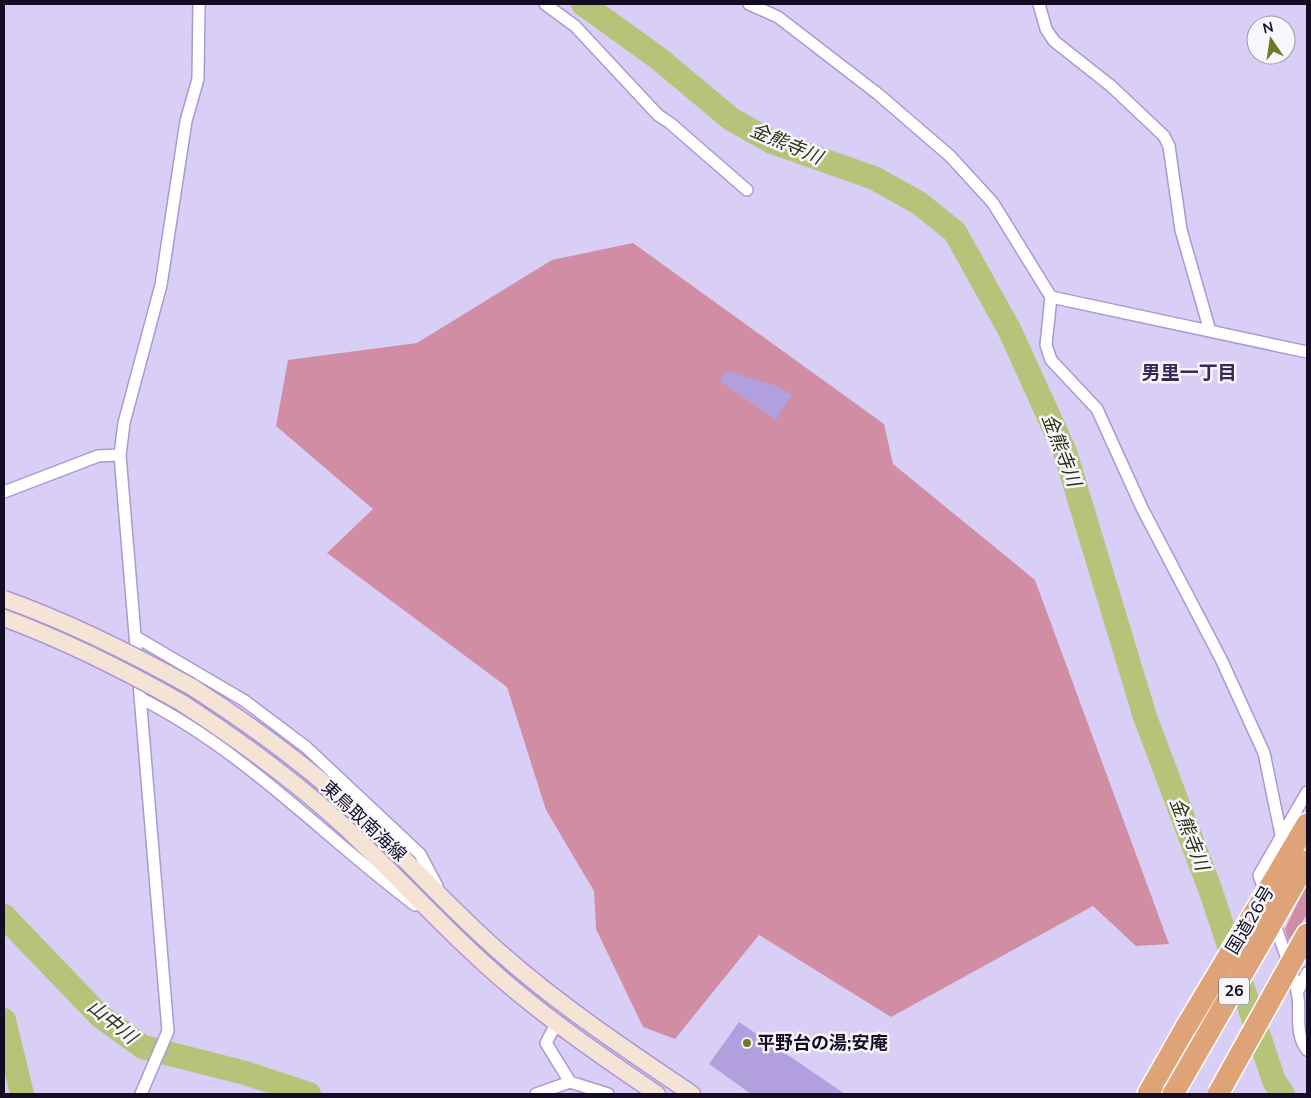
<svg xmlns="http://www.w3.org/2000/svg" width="1311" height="1098" viewBox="0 0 1311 1098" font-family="'Nunito Sans','Noto Sans JP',sans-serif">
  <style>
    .green { fill: #d08da4 }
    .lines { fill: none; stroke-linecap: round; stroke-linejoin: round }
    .river { stroke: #b6c479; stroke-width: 24 }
    .building { fill: #b2a0de }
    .street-casing { stroke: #aa98d5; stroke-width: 14 }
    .secondary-casing { stroke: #aa98d5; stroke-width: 19 }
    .highway-casing { stroke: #fff; stroke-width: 24 }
    .street { stroke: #fff; stroke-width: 11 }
    .secondary { stroke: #f5e3d6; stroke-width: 16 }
    .highway { stroke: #dfa378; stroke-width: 21 }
    .secondary-bridge-casing { stroke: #aa98d5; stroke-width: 19; stroke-linecap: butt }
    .highway-bridge-casing { stroke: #fff; stroke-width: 24; stroke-linecap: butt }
    .secondary-bridge { stroke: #f5e3d6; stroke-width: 16 }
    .highway-bridge { stroke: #dfa378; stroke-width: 21 }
    .poi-dot { fill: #6d7a26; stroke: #f7f6fc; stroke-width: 2 }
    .labels { text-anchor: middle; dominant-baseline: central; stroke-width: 5; stroke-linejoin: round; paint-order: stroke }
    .shield { fill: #f7f6fc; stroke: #575263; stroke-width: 1 }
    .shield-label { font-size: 16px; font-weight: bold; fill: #130c22 }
    .street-label { font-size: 18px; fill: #130c22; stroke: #f7f6fc }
    .poi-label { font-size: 18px; font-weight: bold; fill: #130c22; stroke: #f7f6fc; text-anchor: start }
    .water-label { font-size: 19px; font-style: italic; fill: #2c3211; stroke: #f7f6fc }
    .neighbourhood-label { font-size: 19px; font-weight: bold; fill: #3a275b; stroke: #f7f6fc }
  </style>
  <rect width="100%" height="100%" fill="#d9cff6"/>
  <path class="green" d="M633 243 884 424 893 464 1035 580 1169 944 1136 946 1093 906 891 1017 759 935 675 1039 643 1027 596 929 594 891 546 810 507 687 327 553 373 509 276 426 288 360 417 343 552 260Z
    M1307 883V915L1288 941 1285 929Z"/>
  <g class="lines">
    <path class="river" d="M583 4 658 58 731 119 772 142 874 178 919 203 955 232 1009 329 1065 452 1145 717 1210 889 1274 1081 1283 1094
      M4 916 100 1016 143 1047 245 1073 309 1094
      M4 1020 22 1094"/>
  </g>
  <path class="building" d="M726 371 774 385 792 395 776 420 720 381Z
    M739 1022 845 1094H751L709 1064Z"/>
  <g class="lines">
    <defs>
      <path id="street" d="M545 4 575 26 658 115 670 123 747 190
        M749 4 778 17 878 94 950 156 993 203 1051 297 1046 345 1051 360 1097 409 1142 508 1221 659 1264 753 1281 835
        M1039 4 1046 29 1054 41 1111 86 1164 136 1169 146 1181 230 1210 331
        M1051 297 1307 352
        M4 492 98 456 120 455
        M136 637 245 701 306 747 420 854 437 886
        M140 698C244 750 323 836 415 905
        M1266 896 1259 875 1307 792
        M1274 921C1281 944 1291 967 1297 991 1302 1011 1293 1031 1307 1050
        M1297 993 1307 973
        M556 1024 546 1043 570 1082 608 1094
        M141 1094 168 1031 120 455 124 423 161 285 186 121 198 79 199 4
        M536 1094 570 1082"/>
      <path id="secondary" d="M192 687C251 725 308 766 360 815 408 861 453 912 503 955 562 1007 627 1050 692 1094
        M182 703C240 741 296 781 347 829 395 874 439 923 488 967 540 1014 598 1054 657 1094"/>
      <path id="highway" d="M1274 880 1307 824
        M1293 886 1307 861
        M1296 954 1307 934
        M1148 1094 1186 1027"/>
    </defs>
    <use href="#street" class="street-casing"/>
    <use href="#secondary" class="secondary-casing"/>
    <use href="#highway" class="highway-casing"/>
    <use href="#street" class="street"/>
    <use href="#secondary" class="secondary"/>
    <use href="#highway" class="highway"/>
    <defs>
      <path id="secondary-bridge" d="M4 599C69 622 131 653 192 687
        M4 618C66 641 124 670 182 703"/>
      <path id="highway-bridge" d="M1186 1027 1274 880
        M1173 1094 1293 886
        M1218 1094 1296 954"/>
    </defs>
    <use href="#secondary-bridge" class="secondary-bridge-casing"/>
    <use href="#highway-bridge" class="highway-bridge-casing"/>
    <use href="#secondary-bridge" class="secondary-bridge"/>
    <use href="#highway-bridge" class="highway-bridge"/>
  </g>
  <circle class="poi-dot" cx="747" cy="1043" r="5"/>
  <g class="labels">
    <rect class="shield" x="1219" y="977.5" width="30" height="27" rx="4"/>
    <g class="shield-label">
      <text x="1234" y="991">26</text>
    </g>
    <g class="street-label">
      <text transform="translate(364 821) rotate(43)">東鳥取南海線</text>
      <text transform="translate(1250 920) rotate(-59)">国道26号</text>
    </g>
    <g class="poi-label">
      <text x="757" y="1043">平野台の湯;安庵</text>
    </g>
    <g class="water-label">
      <text transform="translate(786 144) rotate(23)">金熊寺川</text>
      <text transform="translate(1061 450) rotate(69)">金熊寺川</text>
      <text transform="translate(1189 834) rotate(69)">金熊寺川</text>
      <text transform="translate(112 1022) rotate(39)">山中川</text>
    </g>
    <g class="neighbourhood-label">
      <text x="1189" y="373">男里一丁目</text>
    </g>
  </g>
  <rect width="1311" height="1098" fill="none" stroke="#130c22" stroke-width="10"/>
  <g transform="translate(1271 40) rotate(347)"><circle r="24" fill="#f7f6fc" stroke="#9c98a5"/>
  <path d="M0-4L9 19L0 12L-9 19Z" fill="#6d7a26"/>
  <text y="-8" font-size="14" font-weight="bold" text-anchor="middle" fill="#130c22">N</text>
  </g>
</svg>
